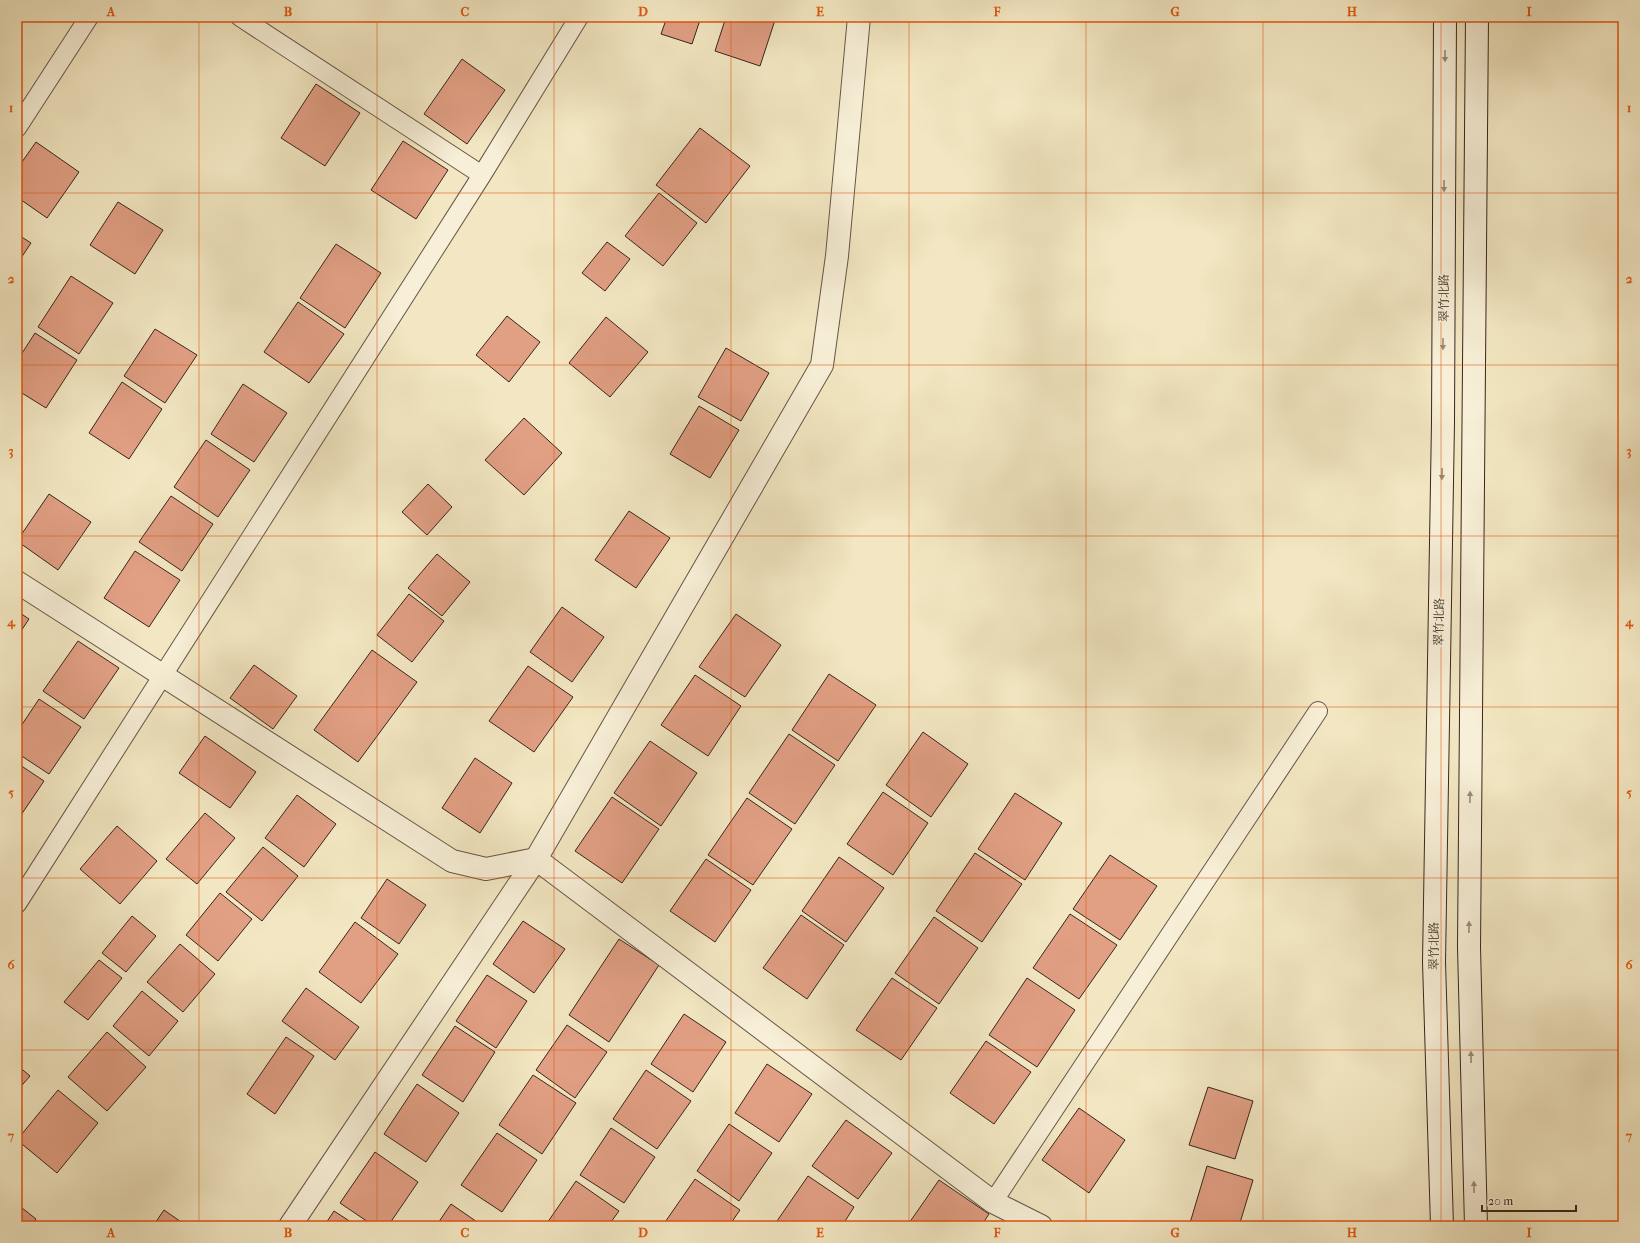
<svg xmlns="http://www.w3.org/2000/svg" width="1640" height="1243" viewBox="0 0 1640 1243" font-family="'IM FELL French Canon','Noto Serif SC',serif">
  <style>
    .building { fill: #e19f84; stroke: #39251d }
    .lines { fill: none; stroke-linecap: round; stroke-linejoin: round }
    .service-casing { stroke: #675646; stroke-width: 20 }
    .minor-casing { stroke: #675646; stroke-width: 24 }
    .secondary-casing { stroke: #39251d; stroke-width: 24 }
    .service { stroke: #f7efd7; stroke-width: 18 }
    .minor { stroke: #f7efd7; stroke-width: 22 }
    .secondary { stroke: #f7efd7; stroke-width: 22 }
    .oneway { fill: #988a7a }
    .grid { fill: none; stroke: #df560d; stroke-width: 1; stroke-opacity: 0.55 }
    .labels { text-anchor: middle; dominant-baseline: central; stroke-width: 3; stroke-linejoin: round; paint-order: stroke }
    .street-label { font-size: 12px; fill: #39251d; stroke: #f7efd7 }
    .neatline { fill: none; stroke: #df560d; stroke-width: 1.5 }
    .grid-label { font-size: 13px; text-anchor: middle; font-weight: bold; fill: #df560d }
  </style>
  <rect width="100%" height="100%" fill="#f2e7c2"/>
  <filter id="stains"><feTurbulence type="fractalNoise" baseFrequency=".005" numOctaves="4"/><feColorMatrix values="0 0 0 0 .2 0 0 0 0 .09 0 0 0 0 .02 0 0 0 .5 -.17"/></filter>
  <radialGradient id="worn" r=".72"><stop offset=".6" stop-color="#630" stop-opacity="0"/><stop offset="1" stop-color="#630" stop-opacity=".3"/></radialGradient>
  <path class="building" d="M667 17H701L692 44 661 34Z
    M726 17H776L760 66 715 51Z
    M462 59 505 90 467 144 424 114Z
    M316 84 360 113 325 166 281 138Z
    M700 128 750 166 706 223 656 185Z
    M403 141 448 170 416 219 371 190Z
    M36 142 79 172 47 218 17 197V169Z
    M659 193 697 223 663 266 625 236Z
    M118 202 163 230 135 274 90 245Z
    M17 234 31 243 17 264Z
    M607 242 630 259 605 291 582 273Z
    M336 244 381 273 345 328 300 298Z
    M71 276 113 303 79 354 38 327Z
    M298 302 344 334 309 383 264 352Z
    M507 316 540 342 509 382 476 355Z
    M606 317 648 352 610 397 569 363Z
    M155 329 197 355 165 403 124 376Z
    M35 333 77 360 46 408 17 390V361Z
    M726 348 769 373 741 421 698 397Z
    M122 382 162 409 129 459 89 433Z
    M243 384 287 413 254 462 211 434Z
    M699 406 739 430 710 478 670 454Z
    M524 418 562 453 524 495 485 460Z
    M206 440 250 470 218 517 174 487Z
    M428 484 452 507 427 535 402 512Z
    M49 494 91 522 58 570 17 541Z
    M171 496 213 524 182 571 139 542Z
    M629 511 670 538 636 588 595 560Z
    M135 551 180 580 149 627 104 598Z
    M437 554 470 582 442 616 408 588Z
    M409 594 444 621 412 662 377 635Z
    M562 607 604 637 572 682 530 652Z
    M17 611 29 619 17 637Z
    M736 614 781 645 745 697 699 667Z
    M78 641 119 668 84 719 43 691Z
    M372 650 417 682 358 762 314 730Z
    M254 665 297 696 273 729 230 698Z
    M528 666 573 697 534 752 489 721Z
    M829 674 876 705 838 761 792 730Z
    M695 675 741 706 708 756 661 725Z
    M39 699 81 727 49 774 17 753V732Z
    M923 732 968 764 931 817 886 785Z
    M789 734 835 765 795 824 749 793Z
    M205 736 256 772 230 808 179 773Z
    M650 741 697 773 661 826 614 793Z
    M475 758 512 783 480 833 442 808Z
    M17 763 44 781 17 821Z
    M883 792 928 823 893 875 847 844Z
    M1015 793 1062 823 1025 880 978 849Z
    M297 795 336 824 304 867 265 838Z
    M612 797 659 829 622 883 575 851Z
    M747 798 792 829 753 885 708 855Z
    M205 813 235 838 197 884 166 859Z
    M117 826 157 861 120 904 80 869Z
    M263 847 298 876 262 921 226 892Z
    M975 853 1022 884 982 942 936 911Z
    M1110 855 1157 886 1120 940 1073 909Z
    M839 857 884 888 846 942 802 911Z
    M706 859 751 890 715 942 670 911Z
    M387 879 426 905 399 944 361 918Z
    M220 893 252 919 218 961 186 935Z
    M1070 914 1117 945 1079 999 1033 968Z
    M801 915 844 945 807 999 763 968Z
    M132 916 156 936 126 972 102 953Z
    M934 917 978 948 939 1004 895 973Z
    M523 921 565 949 534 993 493 964Z
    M355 922 398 954 361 1003 319 972Z
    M619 939 659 965 609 1042 569 1015Z
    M180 944 215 974 183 1012 147 982Z
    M99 960 122 978 88 1020 64 1002Z
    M487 975 527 1001 496 1048 456 1021Z
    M892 978 937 1008 901 1060 856 1030Z
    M1027 978 1075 1010 1037 1067 989 1035Z
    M306 988 359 1027 335 1060 282 1021Z
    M142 991 178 1021 149 1056 113 1026Z
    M684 1014 726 1042 693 1092 651 1064Z
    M567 1025 607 1052 575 1098 536 1070Z
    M455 1026 495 1052 463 1102 422 1075Z
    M107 1032 146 1067 107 1111 68 1077Z
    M286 1037 314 1056 275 1114 247 1094Z
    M986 1041 1031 1072 994 1124 950 1093Z
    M767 1064 812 1094 779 1142 735 1113Z
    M17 1065 30 1076 17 1091Z
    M646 1070 691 1101 657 1149 613 1119Z
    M533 1075 576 1103 542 1154 499 1125Z
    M417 1084 459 1113 426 1162 384 1134Z
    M1208 1087 1253 1101 1235 1159 1189 1145Z
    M58 1090 98 1123 57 1173 17 1140Z
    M1079 1108 1125 1140 1089 1193 1042 1160Z
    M846 1120 892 1153 858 1199 812 1166Z
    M729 1124 772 1153 739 1201 697 1171Z
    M611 1128 655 1157 624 1203 580 1175Z
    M497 1133 537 1160 502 1212 461 1185Z
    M375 1152 418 1182 388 1226H374L340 1203Z
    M1207 1166 1253 1180 1239 1226H1200L1190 1223Z
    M808 1176 854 1207 842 1226H784L777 1221Z
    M695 1179 740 1210 729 1226 663 1225Z
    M939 1180 989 1214 981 1226H907Z
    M576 1181 619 1211 608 1226H545Z
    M17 1204 36 1219 31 1226H17Z
    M451 1204 483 1226H436Z
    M164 1210 187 1226H153Z
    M334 1211 357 1226H324Z"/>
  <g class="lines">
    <defs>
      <path id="service" d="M240 17 482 175
        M17 128 89 17
        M17 904 482 175 579 17
        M993 1202 1318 711"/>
      <path id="minor" d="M17 582 452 861 486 869 536 859 993 1202 1041 1226
        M290 1226 536 859 822 365 837 256 859 17"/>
      <path id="secondary" d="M1442 1226 1434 962 1443 422 1445 17
        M1476 1226 1469 947 1477 17"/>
    </defs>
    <use href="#service" class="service-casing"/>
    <use href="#minor" class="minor-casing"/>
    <use href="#secondary" class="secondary-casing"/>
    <use href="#service" class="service"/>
    <use href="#minor" class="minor"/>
    <use href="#secondary" class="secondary"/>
  </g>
  <defs><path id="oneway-solid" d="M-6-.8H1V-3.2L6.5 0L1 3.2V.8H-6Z"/></defs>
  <g class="oneway">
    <use href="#oneway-solid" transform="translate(1445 56) rotate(90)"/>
    <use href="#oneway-solid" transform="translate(1444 186) rotate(90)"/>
    <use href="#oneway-solid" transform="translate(1443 344) rotate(90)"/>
    <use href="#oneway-solid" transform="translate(1442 474) rotate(91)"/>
    <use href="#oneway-solid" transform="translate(1470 797) rotate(-89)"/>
    <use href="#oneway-solid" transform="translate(1469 927) rotate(-89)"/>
    <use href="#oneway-solid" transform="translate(1471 1057) rotate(-91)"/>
    <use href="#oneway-solid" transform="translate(1474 1187) rotate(-91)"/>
  </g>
  <path class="grid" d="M199 17V1226M377 17V1226M554 17V1226M731 17V1226M909 17V1226M1086 17V1226M1263 17V1226M1441 17V1226M17 193H1623M17 365H1623M17 536H1623M17 707H1623M17 878H1623M17 1050H1623"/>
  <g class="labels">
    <g class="street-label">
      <text transform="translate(1444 298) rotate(-90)">翠竹北路</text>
      <text transform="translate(1439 622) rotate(-89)">翠竹北路</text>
      <text transform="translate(1434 946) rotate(-90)">翠竹北路</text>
    </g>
  </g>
  <rect width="1640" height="1243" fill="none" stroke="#f2e7c2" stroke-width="44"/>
  <path d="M1482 1205v6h94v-6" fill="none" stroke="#39251d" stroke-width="2"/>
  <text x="1488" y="1205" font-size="12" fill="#39251d" stroke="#f7efd7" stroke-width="3" paint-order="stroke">20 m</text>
  <rect x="22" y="22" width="1596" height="1199" class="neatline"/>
  <g class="grid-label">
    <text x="111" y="16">A</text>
    <text x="288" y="16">B</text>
    <text x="465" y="16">C</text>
    <text x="643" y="16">D</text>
    <text x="820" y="16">E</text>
    <text x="997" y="16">F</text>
    <text x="1175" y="16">G</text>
    <text x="1352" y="16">H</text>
    <text x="1529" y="16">I</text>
    <text x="11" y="112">1</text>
    <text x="1629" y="112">1</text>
    <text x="11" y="283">2</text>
    <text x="1629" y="283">2</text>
    <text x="11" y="455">3</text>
    <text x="1629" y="455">3</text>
    <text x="11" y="626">4</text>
    <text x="1629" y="626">4</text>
    <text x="11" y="797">5</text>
    <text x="1629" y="797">5</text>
    <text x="11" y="969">6</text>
    <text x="1629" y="969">6</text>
    <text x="11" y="1140">7</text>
    <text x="1629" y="1140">7</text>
    <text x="111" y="1237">A</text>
    <text x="288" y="1237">B</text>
    <text x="465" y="1237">C</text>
    <text x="643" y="1237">D</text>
    <text x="820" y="1237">E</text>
    <text x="997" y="1237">F</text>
    <text x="1175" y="1237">G</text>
    <text x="1352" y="1237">H</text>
    <text x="1529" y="1237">I</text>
  </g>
  <rect width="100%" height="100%" filter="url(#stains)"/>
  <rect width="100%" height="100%" fill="url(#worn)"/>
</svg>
